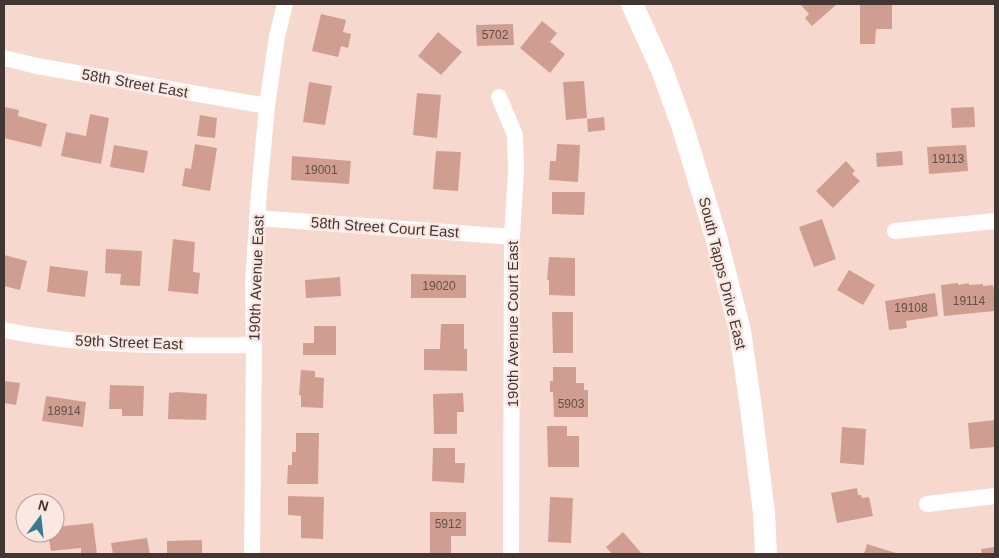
<svg xmlns="http://www.w3.org/2000/svg" width="999" height="558" viewBox="0 0 999 558" font-family="Helvetica,sans-serif">
  <style>
    .building { fill: #cf9e90 }
    .lines { fill: none; stroke-linecap: round; stroke-linejoin: round }
    .street { stroke: #fff; stroke-width: 16 }
    .secondary { stroke: #fff; stroke-width: 22 }
    .labels { text-anchor: middle; dominant-baseline: central; stroke-width: 5; stroke-linejoin: round; paint-order: stroke }
    .number-label { font-size: 12px; fill: #65504a }
    .street-label { font-size: 15px; fill: #423632; stroke: #fbe8e3 }
  </style>
  <rect width="100%" height="100%" fill="#f7d8cf"/>
  <path class="building" d="M800 4H837L812 26 805 18 809 14Z
    M860 5H892V29H876L875 44H860Z
    M321 14 346 20 343 32 351 34 348 48 341 46 338 57 312 51Z
    M542 21 557 33 550 42 565 54 550 73 520 48Z
    M513 24 514 45 477 46 476 25Z
    M438 32 462 52 441 75 418 56Z
    M584 81 587 118 566 120 563 82Z
    M309 82 332 86 325 125 303 122Z
    M417 93 441 95 437 138 413 135Z
    M4 107 19 110 18 116 47 124 41 147 4 138Z
    M974 107 975 127 952 128 951 108Z
    M90 114 109 118 101 164 61 156 66 132 86 136Z
    M200 115 217 118 215 138 197 136Z
    M604 117 605 130 588 132 587 119Z
    M195 144 217 148 210 191 182 186 185 168 191 169Z
    M557 144 580 145 578 182 549 180 550 161H556Z
    M114 145 148 151 144 173 110 167Z
    M966 145 968 171 929 174 927 147Z
    M436 151 461 152 458 191 433 189Z
    M902 151 903 165 877 167 876 153Z
    M292 156 351 161 349 184 291 180Z
    M846 161 855 171 852 174 860 181 833 208 816 191Z
    M552 192H585L584 215 552 214Z
    M822 219 836 259 814 267 799 227Z
    M173 239 195 242 193 272 200 273 198 294 168 291Z
    M106 249 142 251 140 286 120 285 121 274 105 273Z
    M4 255 27 261 20 290 4 286Z
    M549 257 575 258V296L549 295V280H547Z
    M50 266 88 271 85 297 47 292Z
    M849 270 875 285 863 305 837 290Z
    M411 274 466 275V298H411Z
    M340 277 341 296 306 298 305 280Z
    M958 283V285L969 283V285L983 284V286L993 285 994 290H995V311L944 316 941 285Z
    M935 293 938 316 906 321 907 328 889 330 885 301Z
    M552 312H573V353H553Z
    M441 324H464V349H467V371L424 370V349H440Z
    M314 326H336V355H303V343H314Z
    M553 367H576V383H584V390H588V417H554L553 392H550V381H553Z
    M301 370 315 371V377L324 378 323 408 301 407V395H299Z
    M4 381 20 383 16 405 4 403Z
    M110 385 144 386 143 416H122V409H109Z
    M178 392 207 394 206 420 168 419 169 393Z
    M463 393 464 412H457V434H434L433 394Z
    M46 396 86 402 83 427 42 421Z
    M995 420V447L970 449 968 423Z
    M547 426H567V436H579V467H548Z
    M842 427 866 429 864 465 840 463Z
    M296 433H319L318 484H287L288 465H292V452H296Z
    M433 448H455V463H465L464 483 432 481Z
    M857 488 858 495H861L862 498 869 497 873 516 837 523 831 493Z
    M288 496 324 497 323 539 301 538V516L288 515Z
    M550 497 573 498 571 543 548 542Z
    M430 512H466V536H451V554H430Z
    M93 523 97 554H81V548L51 551 48 533H55V527Z
    M623 532 642 554H612L606 547Z
    M147 538 150 554H113L111 543Z
    M202 540V554H167V541Z
    M867 544 899 554H864Z
    M995 547V554H982L981 549Z"/>
  <g class="lines">
    <path class="street" d="M4 58 37 66 267 106
      M499 97 515 135 516 170 512 237 511 554
      M257 218 512 237
      M895 231 995 221
      M4 330C86 347 170 346 254 345
      M927 504 995 496
      M252 554 254 345 253 284 259 192 267 106 277 36 285 4"/>
    <path class="secondary" d="M632 4 662 70 683 128 716 237 740 331 751 408 764 513 766 554"/>
  </g>
  <g class="labels">
    <g class="number-label">
      <text x="495" y="35">5702</text>
      <text x="948" y="159">19113</text>
      <text x="321" y="170">19001</text>
      <text x="439" y="286">19020</text>
      <text x="969" y="301">19114</text>
      <text x="911" y="308">19108</text>
      <text x="571" y="404">5903</text>
      <text x="64" y="411">18914</text>
      <text x="448" y="524">5912</text>
    </g>
    <g class="street-label">
      <text transform="translate(135 83) rotate(10)">58th Street East</text>
      <text transform="translate(385 227) rotate(4)">58th Street Court East</text>
      <text transform="translate(723 273) rotate(76)">South Tapps Drive East</text>
      <text transform="translate(256 278) rotate(-88)">190th Avenue East</text>
      <text transform="translate(512 324) rotate(-90)">190th Avenue Court East</text>
      <text transform="translate(129 342) rotate(2)">59th Street East</text>
    </g>
  </g>
  <rect width="999" height="558" fill="none" stroke="#423632" stroke-width="10"/>
  <g transform="translate(40 518) rotate(15)"><circle r="24" fill="#fbe8e3" stroke="#b1a19c"/>
  <path d="M0-4L9 19L0 12L-9 19Z" fill="#387b8c"/>
  <text y="-8" font-size="14" font-weight="bold" text-anchor="middle" fill="#423632">N</text>
  </g>
</svg>
